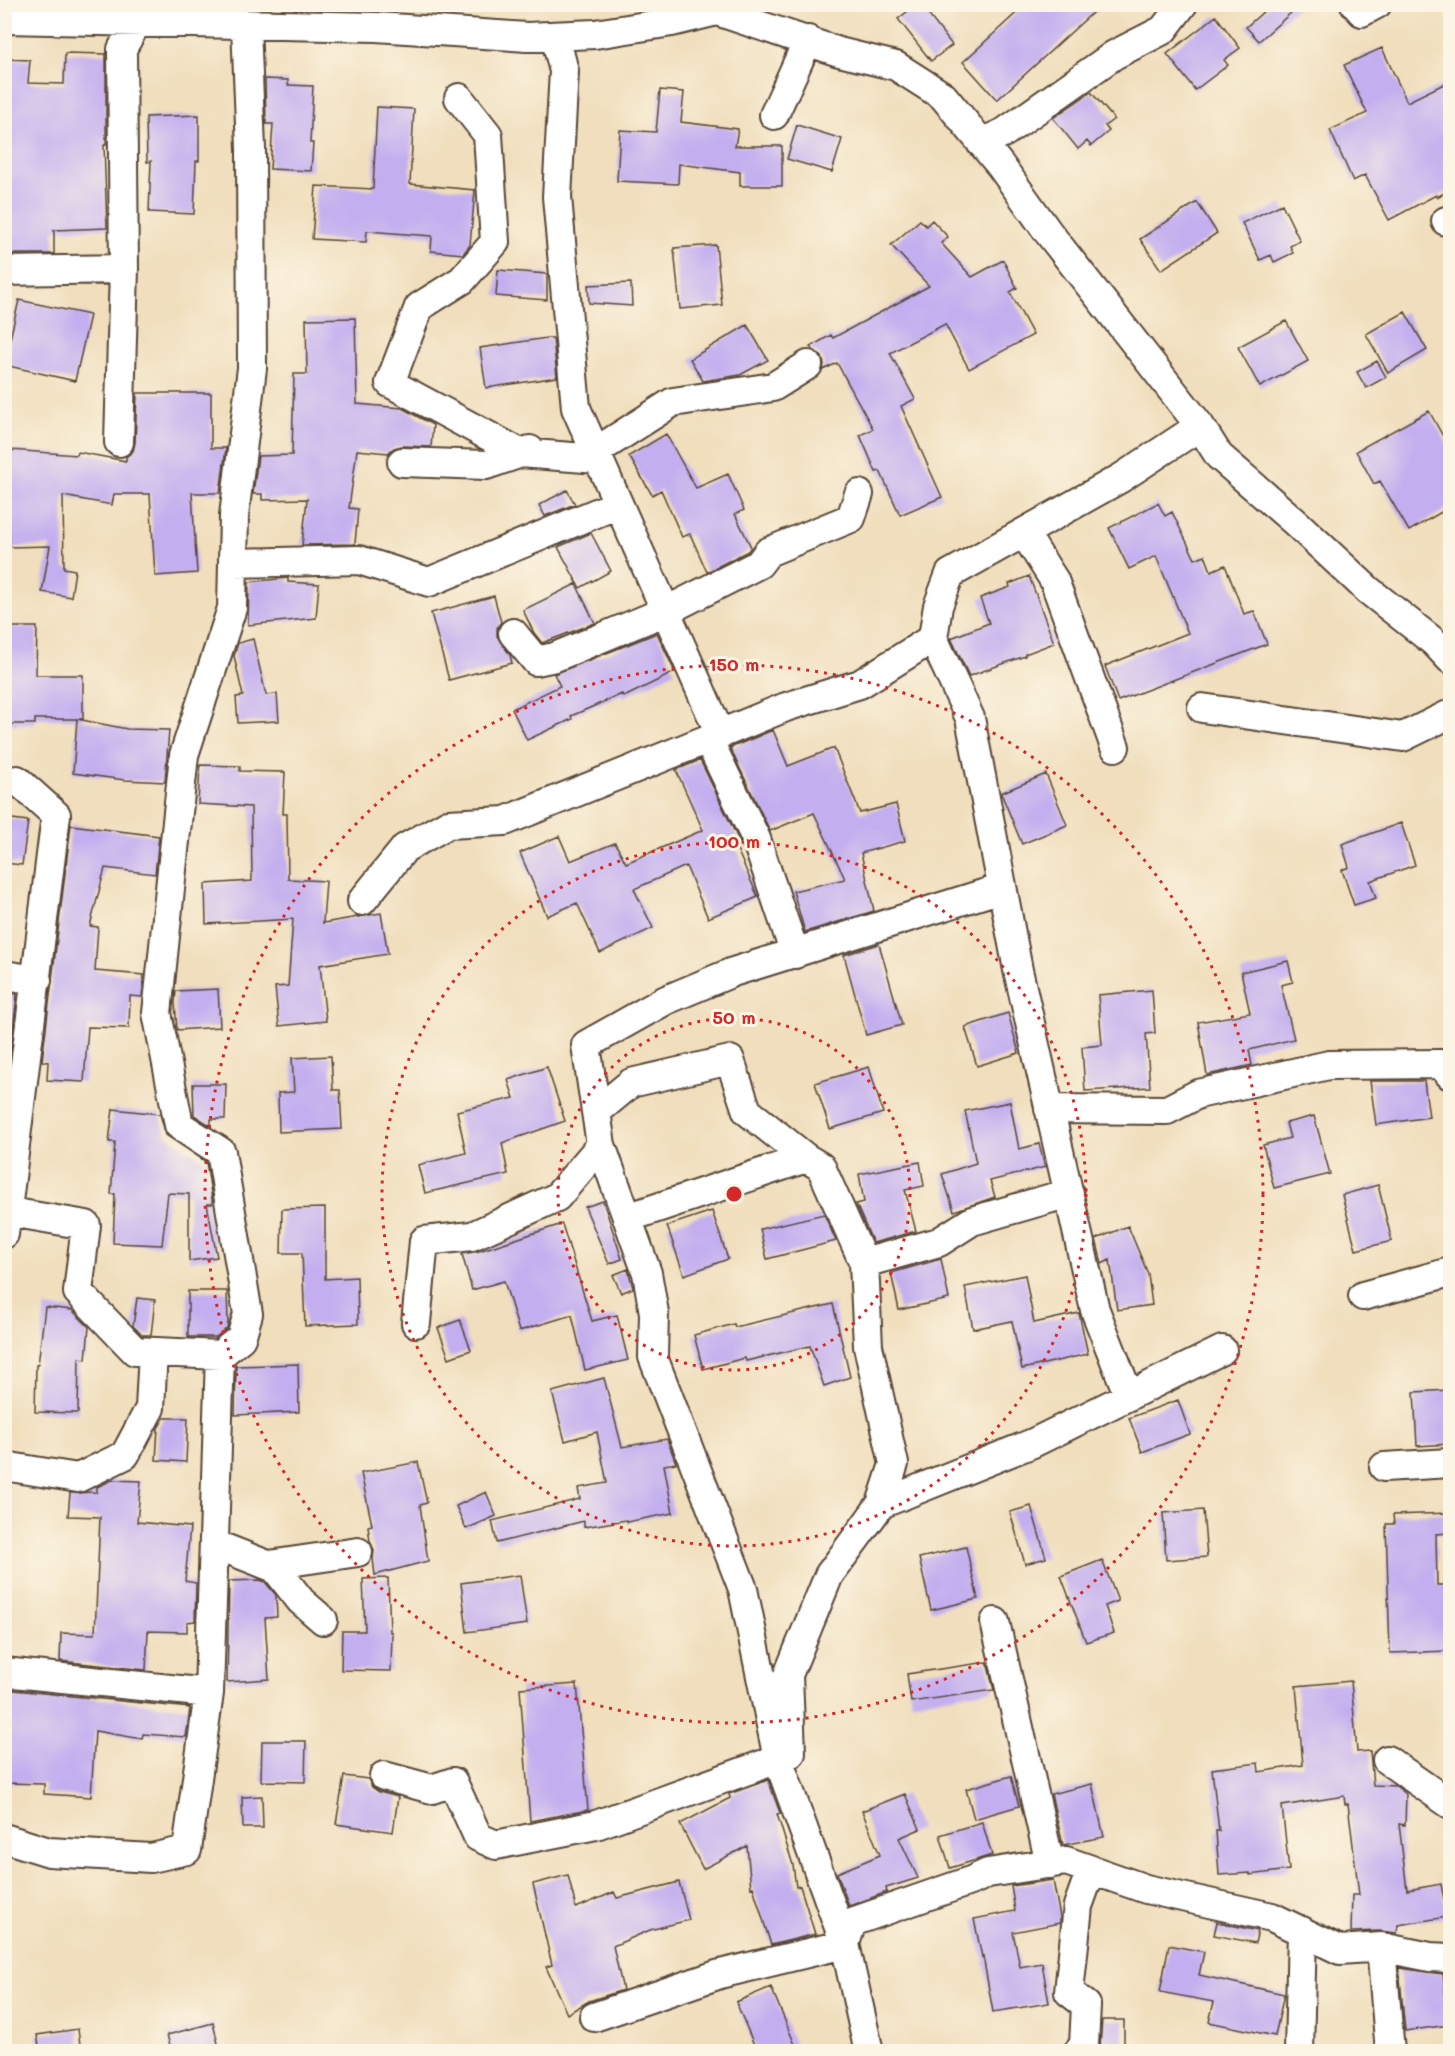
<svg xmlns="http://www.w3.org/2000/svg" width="1455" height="2056" viewBox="0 0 1455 2056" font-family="Mali,sans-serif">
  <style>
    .building { fill: #c3afef }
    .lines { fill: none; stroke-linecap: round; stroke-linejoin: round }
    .minor-casing { stroke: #564536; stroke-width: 32 }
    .minor { stroke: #fff; stroke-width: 28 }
    .ring { fill: none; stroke: #d62828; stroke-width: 3; stroke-dasharray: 3 6 }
    .centre { fill: #d62828; stroke: #fcf5e5; stroke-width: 3 }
    .ring-label { font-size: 18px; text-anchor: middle; font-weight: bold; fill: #d62828; stroke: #fcf5e5; stroke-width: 6; stroke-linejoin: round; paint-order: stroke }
  </style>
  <rect width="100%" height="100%" fill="#fcf5e5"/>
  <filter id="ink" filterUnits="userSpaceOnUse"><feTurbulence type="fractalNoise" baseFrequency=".0167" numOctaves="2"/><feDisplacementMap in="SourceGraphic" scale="12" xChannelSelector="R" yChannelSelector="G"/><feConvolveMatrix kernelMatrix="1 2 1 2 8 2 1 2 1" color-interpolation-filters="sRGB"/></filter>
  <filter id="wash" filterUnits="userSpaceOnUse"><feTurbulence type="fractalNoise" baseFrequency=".008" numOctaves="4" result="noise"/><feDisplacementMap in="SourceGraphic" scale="24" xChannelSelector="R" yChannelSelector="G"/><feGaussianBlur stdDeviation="1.35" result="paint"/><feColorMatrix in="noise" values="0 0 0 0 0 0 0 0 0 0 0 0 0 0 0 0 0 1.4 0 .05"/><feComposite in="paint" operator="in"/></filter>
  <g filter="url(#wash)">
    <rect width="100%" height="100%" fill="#f0debc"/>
    <g id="blocks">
      <path class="building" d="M917 4H920L952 45 931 61 898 19Z
        M1026 4H1102L997 100 963 62Z
        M1272 4H1301L1259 41 1246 27Z
        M1216 16 1240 48 1224 60 1228 65 1195 90 1167 54Z
        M1382 48 1407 102 1450 81V190L1437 197 1436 195 1389 220 1365 175 1353 181 1330 130 1367 113 1344 65Z
        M65 53 106 54V145H104L107 228 54 230V254H4V59L30 60 28 83 64 84Z
        M265 79 288 80V85L313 86 310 143H313L311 171 270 169 273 124H266Z
        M660 90 684 92 681 122 738 129 735 146H782V186H740V172L679 164 678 184 617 181 620 130 656 132Z
        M1091 92 1114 119 1105 126 1109 131 1091 146 1087 141 1078 149 1053 118Z
        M377 107 414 109 410 184 475 190 470 245 463 254 431 251 432 236 367 231 366 242 312 239 316 186 373 189Z
        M199 115V161H196L194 214 149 212 151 161 147 162 146 117Z
        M797 125 842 139 832 172 787 159Z
        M1197 202 1217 233 1161 270 1140 239Z
        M1282 204 1300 241 1290 246 1293 253 1274 262 1271 255 1260 260 1242 223Z
        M920 220 926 226 932 220 948 237 941 243 972 277 1003 260 1017 288 1010 292 1033 335 969 369 945 324 890 353 915 399 901 406 942 497 900 515 880 471 876 472 860 435 873 429 837 363 823 370 824 364 822 357 810 347 831 335 833 338 929 286 891 245Z
        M716 245 722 305 680 309 674 248Z
        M498 270 547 274V300L496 296Z
        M631 283 632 306 589 303 588 285Z
        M19 300 90 315 75 381 4 365Z
        M1405 312 1427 350 1388 373 1366 334Z
        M355 318 357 404 402 408 433 425 431 447 402 446 394 448 388 453 357 450 349 508 358 509 355 544 302 545 307 499 262 500V494H253L258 456 292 455 294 374H307L306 319Z
        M1286 321 1308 361 1260 387 1238 347Z
        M747 325 768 360 740 375 703 381 690 359Z
        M547 338H553L557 377 486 388 480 348Z
        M1377 361 1386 377 1366 388 1357 372Z
        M137 393H211V448H226L220 493H192L197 573 155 576 150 494H114L112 505 63 496 64 568 75 570 71 597 42 592 50 546 10 547 8 489 11 450 77 455 78 452 126 461V457L133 451 135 443Z
        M1429 411 1450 449V507L1409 531 1380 481 1374 484 1356 451Z
        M666 434 696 488 728 474 744 510 735 514 751 547 748 551 707 572 690 534 682 537 661 490 652 495 629 456Z
        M567 490 575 504 545 516 539 505Z
        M1158 503 1165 516 1172 512 1195 559 1205 555 1211 571 1225 565 1244 614 1254 611 1267 644 1118 701 1105 666 1188 633 1156 556 1129 569 1109 528Z
        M591 533 611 571 580 588 558 547Z
        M1029 576 1054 643 1025 654V656L969 676 951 638 989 623 980 598 1010 587 1009 584Z
        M288 578V582L319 584 316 618 248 625 249 582Z
        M576 584 595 623 542 643 534 633 523 610Z
        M494 596 501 622 497 628V636L510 655 512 663 449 680 431 613Z
        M4 627H37L36 675H83V719H35V724H4Z
        M657 633 675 672 624 697 622 694 571 716 572 719 527 740 512 709 560 686 554 674Z
        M253 639 266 695 277 694 279 721 238 723 236 697 243 696 234 656 238 643Z
        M77 719 127 729 169 730 165 782 125 780 73 773Z
        M773 730 788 766 834 748 860 813 896 804 905 841 861 853 874 911 805 932 793 891 845 879 814 813 770 831 730 748Z
        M700 760 740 843 735 845 758 897 708 918 686 866 634 889 653 928 600 953 577 903 547 916 520 853 559 836 570 861 615 843 626 863 703 830 676 770Z
        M200 765 240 766V771L285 772 283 814H287L288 879 326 881 323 923 381 913 388 954 320 965 326 1021 279 1026 275 987 288 986 293 919 206 924 205 884 252 881 251 807 198 804Z
        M1046 774 1067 825 1022 844 1001 793Z
        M4 818 28 821 22 865 4 863Z
        M1401 823 1415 865 1370 881 1376 898 1354 905 1342 870 1349 867 1342 844Z
        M71 825 159 836 155 874 105 868 90 926 98 927 95 971 144 975 142 997 130 996 129 1028 88 1027 84 1082 47 1080 48 1062 42 1061Z
        M879 944 902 1025 866 1035 844 955Z
        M1288 961 1293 982 1281 985 1294 1039 1249 1050 1252 1065 1207 1075 1198 1022 1250 1013 1241 972Z
        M218 989 220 1027 177 1030 175 1002 176 991Z
        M1152 990 1155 1033 1146 1034 1150 1087 1085 1091 1082 1047 1102 1045 1098 995Z
        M4 992 17 994 10 1056 4 1055Z
        M1008 1013 1019 1053 977 1066 965 1027Z
        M331 1056 333 1090H340L342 1129 279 1132 278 1093 294 1092 292 1058Z
        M547 1067 565 1121 502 1143 508 1174 425 1193 418 1165 466 1153 457 1111 514 1098 508 1080Z
        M869 1067 883 1113 830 1129 815 1083Z
        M1370 1081H1424L1429 1117 1376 1125Z
        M193 1084H226L225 1119H211V1126L194 1115Z
        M1010 1102 1019 1149 1039 1144 1045 1167 990 1181 995 1197 954 1211 942 1174 976 1163 965 1111Z
        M113 1109 160 1114 166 1135 206 1162 212 1200V1204H207L217 1257 189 1261V1194L168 1193 162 1245 113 1243 115 1194H111L115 1142H109Z
        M1314 1116 1330 1174 1274 1188 1263 1145 1290 1138 1286 1123Z
        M920 1162 924 1186 905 1190 916 1231 873 1243 856 1204 864 1202 859 1174Z
        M1378 1185 1392 1241 1356 1250 1342 1195Z
        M603 1201 622 1259 609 1264 585 1207Z
        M325 1208V1279L357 1277 358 1324 305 1326 302 1253H281L282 1209Z
        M712 1211 728 1259 684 1275 667 1226Z
        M824 1214 836 1241 767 1259 760 1229Z
        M562 1224 592 1321 617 1315 628 1360 585 1370 572 1315 519 1331 504 1281 472 1290 462 1254 479 1251Z
        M1128 1226 1148 1274 1152 1305 1117 1310 1110 1260 1102 1264 1096 1239Z
        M941 1259 949 1299 899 1310 891 1273Z
        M628 1269 633 1288 621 1293 613 1275Z
        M1025 1275 1034 1323 1079 1313 1088 1354 1022 1369 1012 1321 973 1329 965 1287Z
        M188 1291H227L228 1323 227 1328 216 1337H188Z
        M137 1298 155 1300 151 1335H142L133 1326Z
        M833 1304 850 1377 824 1386 810 1346 746 1361 745 1358 703 1369 694 1335 734 1324 735 1327Z
        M45 1307 72 1310 89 1327 86 1359 79 1358 78 1413 35 1412 36 1365H38Z
        M460 1320 471 1350 449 1358 438 1328Z
        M298 1364 299 1412 235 1415 236 1366Z
        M604 1378 622 1447 667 1439 676 1463 664 1465 673 1513 627 1522 626 1520 584 1527V1521L497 1543 492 1521 580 1499 578 1488 607 1483 597 1432 565 1441 552 1392Z
        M1450 1390V1444L1417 1446 1414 1392Z
        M1178 1400 1190 1434 1142 1452 1129 1418Z
        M164 1418H188L186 1462 156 1460 158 1428Z
        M418 1462 427 1503 420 1505 428 1561 375 1575 373 1559 374 1550 370 1541 368 1526 372 1525 361 1473Z
        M112 1480 141 1481 137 1522 190 1527 185 1581 196 1583 195 1621 187 1622V1632L148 1631 146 1670 60 1661 61 1633 95 1634 100 1517 68 1516 70 1493 97 1492V1487Z
        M486 1492 496 1516 466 1529 456 1506Z
        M1031 1506 1046 1558 1025 1564 1010 1512Z
        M1203 1510 1207 1557 1166 1560 1163 1513Z
        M1450 1513V1533L1436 1534 1437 1585H1450V1651L1390 1653 1386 1524H1394L1393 1515Z
        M966 1547 978 1599 931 1610 919 1558Z
        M1102 1560 1118 1601 1105 1606 1114 1633 1086 1642 1061 1576Z
        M520 1575 527 1624 467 1632 461 1583Z
        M388 1578 390 1632H392L391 1671 341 1670 342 1631H365L363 1579Z
        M260 1580 265 1582 276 1595 277 1617 265 1618 269 1679 227 1682 229 1581Z
        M987 1662 994 1690 911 1702 907 1674Z
        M1351 1681 1357 1752 1370 1751 1373 1785 1396 1786 1406 1794 1405 1825 1399 1824 1407 1890 1441 1884 1447 1917 1398 1925 1397 1933 1380 1931 1351 1932 1352 1895H1359L1348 1804H1345L1344 1796 1282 1806 1289 1870 1250 1875V1873L1219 1875 1216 1831H1219L1212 1769 1258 1763 1259 1772 1303 1765 1296 1686Z
        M577 1684 588 1810 530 1821 520 1688Z
        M4 1689 190 1708 186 1737 143 1734 142 1739 95 1731 91 1797 44 1794V1784L4 1783Z
        M262 1741H306L305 1782 261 1781Z
        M344 1776 368 1779 372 1787 379 1792 398 1797 393 1832 336 1824Z
        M1011 1776 1019 1806 974 1819 966 1789Z
        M768 1780 780 1813 777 1814 793 1865 796 1887 800 1886 815 1934 771 1945 753 1887 751 1888 747 1846 703 1869 680 1824 730 1798 729 1794Z
        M1092 1784 1104 1837 1063 1845 1051 1794Z
        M905 1794 920 1829 899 1838 918 1878 886 1888 887 1892 849 1906 837 1873 880 1855 862 1811Z
        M262 1796 263 1828H243L242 1797Z
        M982 1822 992 1855 950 1868 940 1835Z
        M568 1875 576 1908 614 1892 617 1898 679 1882 689 1920 650 1930 613 1946 623 1990 589 2001 567 2014 546 1967 552 1965 533 1884Z
        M1053 1880 1060 1917V1923L1013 1932 1020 1967 1042 1963 1049 2003 993 2012 983 1956 982 1957 974 1919 1015 1911 1011 1886Z
        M1217 1922 1258 1931 1255 1943 1214 1935Z
        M1169 1945 1204 1952 1199 1975 1284 1994 1275 2036 1209 2022 1214 2002 1160 1992Z
        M1399 1968 1443 1974 1449 2025 1405 2031Z
        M771 1987 798 2052H757L736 2002Z
        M1102 2020H1124V2052H1098L1100 2046Z
        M213 2023 220 2052H172L167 2035Z
        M78 2029 81 2052H40L37 2035Z"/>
    </g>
  </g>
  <g filter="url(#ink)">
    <use href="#blocks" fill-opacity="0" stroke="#564536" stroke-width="1.5"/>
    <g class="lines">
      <defs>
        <path id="minor" d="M1355 4 1362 12 1377 4
          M4 19 376 27 527 37 595 34 672 22 717 11 839 52 896 66 943 96 1000 165 1048 232 1200 426 1219 456 1295 522 1368 590 1434 642 1450 659
          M555 36 564 71 557 197 576 408 720 734
          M459 98 488 135 495 242 462 280 419 307 390 383 520 453 598 459
          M774 115 808 40
          M981 143 1005 132 1114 55 1163 30 1183 4
          M1446 221 1450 220
          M4 271 124 269
          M119 442 124 269 122 49 137 22V7
          M595 452 673 402 773 387 808 365
          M402 462 486 465 530 450
          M1024 533 1054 580 1115 747
          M233 563 359 560 429 582 618 504
          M513 633 536 661 555 657 666 611 759 564 768 552 851 518 859 494
          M933 638 970 718 1018 970 1095 1310 1129 1396
          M1202 708 1403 737 1450 714
          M4 782 17 780 56 815 4 1234
          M362 901 405 848 448 824 505 821 708 739
          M795 954 756 839 708 739 786 707 860 684 933 638 938 606 950 574 1121 478 1200 426
          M4 975 37 980
          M1049 1109 1167 1110 1198 1094 1329 1065 1441 1064 1450 1075
          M596 1112 631 1083 730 1060 747 1111 806 1158
          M4 1211 86 1225 78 1292 135 1351 220 1355 241 1338 248 1314 221 1152 179 1125 157 1013 184 755 232 608 234 516 252 368 251 149 246 25
          M627 1218 806 1158 821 1167 864 1263 868 1346 894 1464 881 1504
          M864 1263 939 1242 972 1221 1069 1193
          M1363 1296 1450 1272
          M416 1323 424 1241 472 1236 557 1197 601 1145
          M4 1466 78 1478 125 1455 150 1408 153 1352
          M1384 1467 1450 1463
          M214 1544 275 1568 301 1601 323 1620
          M269 1565 358 1552
          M995 1622 1050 1864
          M4 1672 209 1693
          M791 1753 788 1675 829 1575 881 1504 1033 1443 1222 1350
          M778 1759 743 1589 653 1357 654 1313 647 1273 601 1145 586 1045 666 1000 733 972 1002 888
          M1387 1760 1450 1804
          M384 1776 432 1789 453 1782 478 1837 496 1845 596 1825 778 1759 845 1944 869 2052
          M4 1838 49 1852 151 1858 187 1850 209 1693 220 1355
          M1381 1947 1390 2052
          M594 2017 720 1974 845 1944 852 1922 973 1880 988 1873 1066 1861 1146 1889 1272 1917 1340 1950 1381 1947 1430 1957 1450 1958
          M1078 2052 1084 2045 1086 2005 1069 1992 1078 1906 1091 1870
          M1299 2052 1302 1931"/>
      </defs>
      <use href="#minor" class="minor-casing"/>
      <use href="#minor" class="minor"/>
    </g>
  </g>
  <g class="ring">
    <circle cx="734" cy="1194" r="176"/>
    <circle cx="734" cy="1194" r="352"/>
    <circle cx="734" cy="1194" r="529"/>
  </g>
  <circle cx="734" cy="1194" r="9" class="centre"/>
  <g class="ring-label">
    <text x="734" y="671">150 m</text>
    <text x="734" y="848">100 m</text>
    <text x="734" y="1024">50 m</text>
  </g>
  <rect width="1455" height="2056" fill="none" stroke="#fcf5e5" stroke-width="24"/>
</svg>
